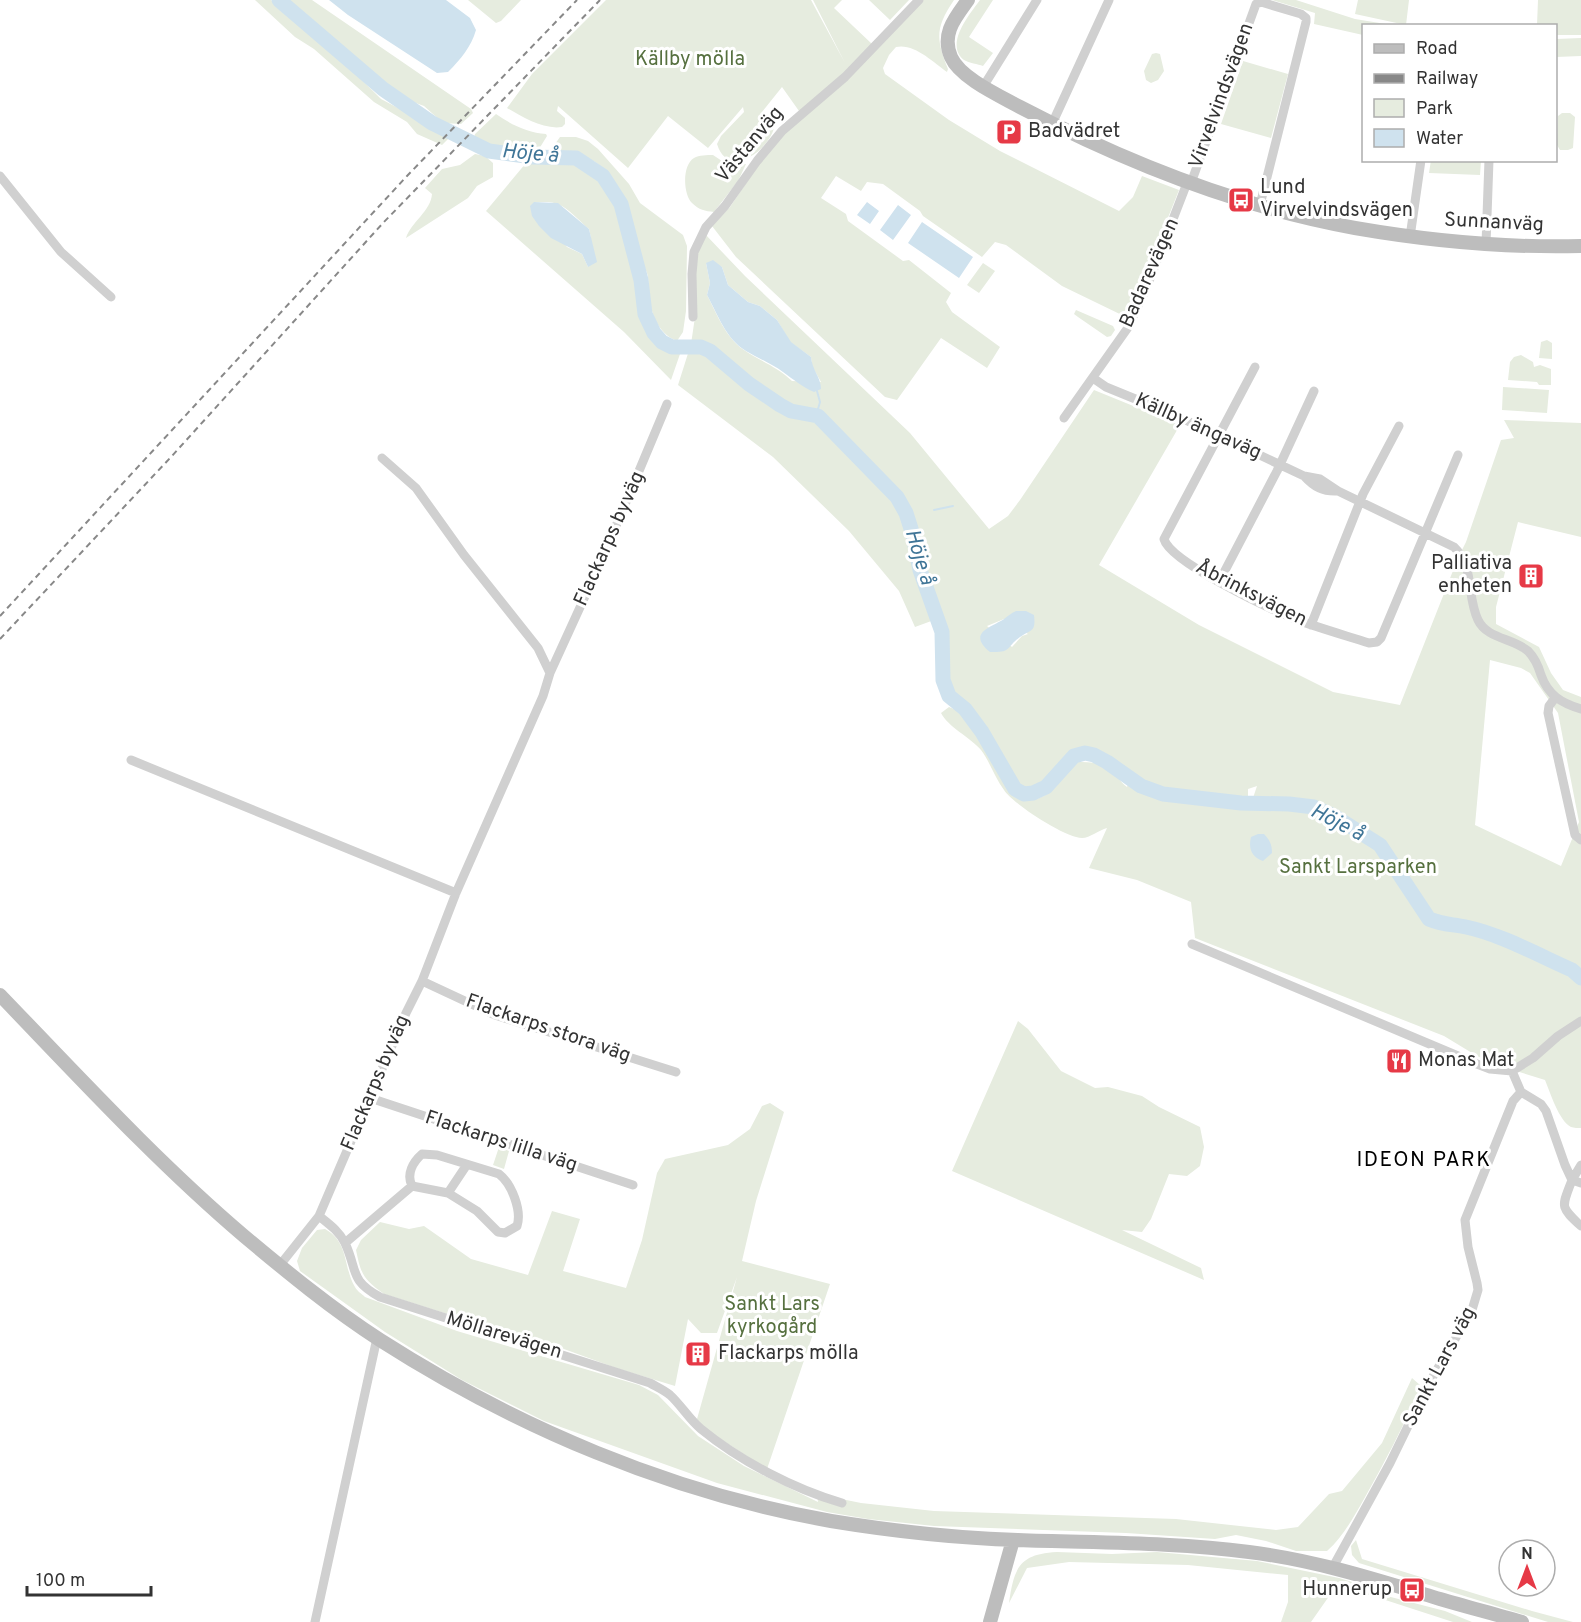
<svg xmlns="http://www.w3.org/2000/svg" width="1581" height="1622" viewBox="0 0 1581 1622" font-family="Overpass,sans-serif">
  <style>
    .green { fill: #e6ecdf; fill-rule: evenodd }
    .water { fill: #cfe2ee }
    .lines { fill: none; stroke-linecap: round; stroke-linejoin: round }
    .stream { stroke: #cfe2ee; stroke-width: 2 }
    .river { stroke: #cfe2ee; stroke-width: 15 }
    .street { stroke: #d0d0d0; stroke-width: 9 }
    .secondary { stroke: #bdbdbd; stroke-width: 14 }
    .rail { stroke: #888; stroke-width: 2; stroke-dasharray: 6 4.5; stroke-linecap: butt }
    .labels { text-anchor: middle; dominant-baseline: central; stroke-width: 6; stroke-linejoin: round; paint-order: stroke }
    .park-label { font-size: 20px; fill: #56703f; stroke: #fff }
    .street-label { font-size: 20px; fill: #333; stroke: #fff }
    .poi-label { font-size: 20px; fill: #333; stroke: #fff; text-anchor: start }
    .water-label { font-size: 21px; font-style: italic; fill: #3f7597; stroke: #fff }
    .neighbourhood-label { font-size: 21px; letter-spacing: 1.5px; fill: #000; stroke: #fff }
  </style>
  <rect width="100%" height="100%" fill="#fff"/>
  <path class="green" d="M255 0H271L312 37 341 59 381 99 451 136 442 145 417 134 407 122 374 102 314 49 295 37Z
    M288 0H312L471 109 473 113 461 124 443 123 424 106 405 99 386 86 366 66Z
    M468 0H521L501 21 496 23Z
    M606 0H811L845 63 813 0H842L834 8 872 44 922 0H954C935 28 936 39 948 69L947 72C933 62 914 43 896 47L889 55 883 68 885 74 949 120 1000 151 1119 211 1133 197 1142 176 1179 190 1128 318 1062 286 1006 245 995 242 982 257 923 216 920 211 883 184 867 182 861 191 836 176 821 198 846 214 848 221 903 261 909 260 951 293 946 302 952 312 1000 347 987 368 941 338 897 400 885 397 736 257 712 226 730 207 765 155 798 119 799 111 782 87 762 112 774 128C768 151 728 180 717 144L721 136 744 112 743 107 708 148 668 116 628 168 558 106 557 111 565 118V124L562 127C544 130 522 117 507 108L532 74Z
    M869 0H909L890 20Z
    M980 0H993L969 37 993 53 983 66C978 64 969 63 964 60 944 44 970 14 980 0Z
    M1272 0H1296L1355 19 1392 25 1364 26 1363 35 1314 24 1315 13Z
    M1358 0H1409L1406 25 1355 14Z
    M1538 0H1581V35H1556V26L1537 25Z
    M1581 38V56L1556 57V39Z
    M1156 53 1160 54 1164 71 1158 80 1151 83 1146 80 1144 71 1152 54Z
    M1243 61 1288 74 1271 138 1221 124Z
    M1562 113H1570L1575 117 1573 148 1568 150H1560L1557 145 1558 116Z
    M496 114C510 124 528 133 546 134L547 136 539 149 530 153 478 142 474 138 475 134Z
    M560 137H576L588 141 598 149 629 184 640 203 683 235 687 246 686 311 683 332 677 341C657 333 650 312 649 292 648 286 649 278 647 273 645 266 639 260 637 252 626 222 626 186 598 164 590 158 579 154 568 152 562 151 556 153 550 151Z
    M475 154 485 156 493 163V177L477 186 468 198 406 238C411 222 431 211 432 194L425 188 442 169 460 165Z
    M713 155 728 165 746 164 738 181 714 212C705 211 699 210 692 203 683 194 682 165 694 158 699 155 707 155 713 155Z
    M1431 160 1481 161 1480 175 1429 173Z
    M558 161C611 169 614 202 626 247 629 260 635 273 636 287 638 306 639 324 652 339 660 349 669 350 680 354L671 380 624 332 486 211 526 163ZM534 202C540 203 548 201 554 203 566 205 579 221 589 229L591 238 588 267 582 254 567 247Z
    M705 234 745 276 910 433 989 529 1008 516 1020 500 1094 390 1180 425 1099 565 1199 625 1333 692 1400 705 1458 558 1466 542 1501 440 1514 438 1504 420 1581 423V537L1518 522 1496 607V624L1539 647 1551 673 1563 690 1581 697V1128C1578 1128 1574 1128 1571 1127 1559 1121 1550 1092 1545 1080L1503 1067 1477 1056 1444 1036 1195 938 1191 902 1137 880 1089 868 1107 828C1099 830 1090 838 1082 838 1065 838 1013 804 1004 790 995 778 990 762 981 750 970 737 948 727 941 713L949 707 961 712 972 725 1013 794C1044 811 1057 784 1075 762 1086 762 1101 762 1110 768 1116 774 1120 782 1127 787L1128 784 1160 800 1251 804 1257 786 1248 789V798C1221 798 1162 793 1140 780 1124 771 1113 754 1094 751 1061 744 1060 784 1031 789 1027 789 1022 789 1018 786 1002 772 997 748 986 730 976 714 951 699 947 681 945 675 948 668 948 662 948 652 946 641 946 630L934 620 915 627 899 591 849 531 773 457 678 385 691 344 695 317V255ZM706 263 722 267 728 285 748 302 760 306 777 320 790 342 811 357 812 366 821 382 792 381C778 367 760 361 744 350 725 337 717 314 707 295L710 283ZM1004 619 1028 634 1022 636 1012 647 987 626ZM1490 660 1521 668 1530 673 1558 713 1579 822 1561 866 1475 825Z
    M983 263 995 271 979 293 967 285Z
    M1076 310 1113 326 1115 330 1111 336 1107 337 1078 317 1074 314Z
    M1547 340 1552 343V359L1539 358 1541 342Z
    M1521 355 1533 362 1534 367 1540 365 1551 369V385H1539L1537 382 1508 380 1510 362 1514 357Z
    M1503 387 1549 390 1547 413 1502 410Z
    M1018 1021 1028 1029 1061 1071 1095 1088 1108 1087 1142 1096 1159 1107 1200 1127 1204 1147 1200 1166 1187 1176 1169 1174 1151 1219 1142 1232 1122 1230 1201 1268 1204 1280 952 1171Z
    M770 1103 784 1112 756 1201 742 1261 830 1284 767 1469 708 1431 697 1419 737 1277 717 1333H701L688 1319 675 1386 616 1368 553 1345 536 1342 384 1294C363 1279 361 1274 356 1250L361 1240 380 1222 409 1229 424 1226 471 1259 528 1275 552 1211 580 1219 563 1271 626 1288 642 1240 657 1173 665 1159 728 1145 750 1129 762 1106Z
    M499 1147 509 1151 504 1169 493 1165Z
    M325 1229C349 1242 343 1267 355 1287 357 1291 362 1294 365 1297L457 1331 639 1385 658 1395 698 1436 744 1466 818 1502 817 1494 861 1503 934 1511 1176 1519 1276 1530 1298 1527 1329 1494 1342 1491 1382 1443 1412 1378 1420 1385 1419 1392C1402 1428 1384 1464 1364 1499 1353 1518 1343 1537 1327 1551H1296L1266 1541 1236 1535 1215 1539 1126 1533 934 1526 868 1519 827 1512 717 1483 544 1421 462 1380 385 1332 300 1271 297 1261 302 1248 317 1230Z
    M1356 1540 1362 1559 1532 1611 1573 1622H1548L1359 1563 1352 1555 1351 1546Z
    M1057 1552 1112 1554 1157 1552 1257 1561 1339 1578 1362 1585 1383 1595 1445 1611 1472 1622H1453L1370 1595 1345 1591 1332 1592 1311 1622H1281L1288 1602V1575L1188 1565 1069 1562 1027 1568 1009 1603C1014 1568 1019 1554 1057 1552Z"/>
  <path class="water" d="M329 0H446L470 18 476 30C471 47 461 59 448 72L437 73 348 15Z
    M534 202 558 203 589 229 597 262 588 267 582 254 551 238 539 226 532 216 530 206Z
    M867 202 879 211 870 224 857 215Z
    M898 205 911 215 893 240 880 230Z
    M922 222 973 257 959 278 908 243Z
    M713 260 722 267 728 285 748 302 760 306 777 320 791 342 811 357C812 370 821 377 821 389L814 392C802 387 793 379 783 372 772 364 758 358 746 351 726 339 718 315 707 295L710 283 706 263Z
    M1016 611H1026L1034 615C1036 632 1032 629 1020 637 1006 647 1012 653 990 652 967 633 990 628 1004 619 1008 616 1011 613 1016 611Z
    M1258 834H1264C1270 840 1272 845 1272 853L1263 861C1252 857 1248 849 1251 837Z"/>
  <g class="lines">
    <path class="stream" d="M816 416 820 402 817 391
      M934 510 953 506"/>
    <path class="river" d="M279 0 383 89 432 123 489 151 533 157 576 158 603 176 621 204 641 280 645 314 654 333 662 342 672 347H701L710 351 749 384 780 405 791 411 818 416 897 497 906 513 913 535 920 570 942 632 943 680 949 696 965 709 982 732 1015 789 1024 794 1033 793 1046 787 1074 756 1085 753 1094 755 1107 762 1141 786 1163 794 1241 803 1289 804 1314 807 1334 816 1380 845 1429 919C1443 925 1453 924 1466 927 1500 934 1540 956 1572 970L1581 978"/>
    <path class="street" d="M983 87 1037 0
      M1052 124 1109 0
      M0 176 61 252 111 297
      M1191 183 1256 4 1261 2 1301 14 1306 18V22L1260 205
      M1410 237 1421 160
      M1486 244 1489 160
      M693 317 692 274 694 252 706 227 725 206 757 161 782 131 845 77 919 0
      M1255 367 1164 539C1170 562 1270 609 1295 619 1319 628 1344 635 1369 643L1377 642 1381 638 1458 455
      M1093 378 1106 387 1177 416 1304 476 1320 479 1338 491 1454 547C1475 567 1466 595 1478 620 1487 639 1513 638 1528 651 1535 658 1538 665 1541 675 1548 695 1561 703 1581 709
      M1064 418 1127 329 1146 289 1187 183
      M382 458 416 488 464 555 538 648 550 673
      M1304 476C1314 487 1323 492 1338 491
      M1219 582 1277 471 1314 391
      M1311 625 1363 494 1399 426
      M1555 698 1549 706 1548 713 1575 835 1581 840
      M131 760 456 893
      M1192 944 1477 1064 1490 1069 1512 1071
      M422 981 495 1015 676 1072
      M1581 1021 1558 1036 1533 1058 1512 1071 1521 1092 1541 1104 1546 1111 1565 1165 1572 1180C1562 1207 1559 1206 1581 1226
      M370 1098 633 1185
      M1581 1165 1572 1180 1581 1183
      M448 1193 466 1166
      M319 1216C329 1224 339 1231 345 1243 358 1271 349 1280 380 1297L650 1383C657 1387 664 1390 670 1395 681 1405 689 1419 701 1429 740 1461 794 1489 842 1503
      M345 1243 412 1186 448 1193 477 1211 498 1232 505 1233 517 1226C522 1211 512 1184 499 1174L437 1155 422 1154C413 1162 406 1174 412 1186
      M280 1265 319 1216 406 1013 422 981 456 893 543 696 550 673 603 557 667 404
      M1333 1567 1390 1463 1428 1385 1472 1310 1478 1290 1477 1283 1468 1247 1465 1220 1513 1101 1521 1092
      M315 1622 377 1338"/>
    <path class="secondary" d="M968 0C955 18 941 34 951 57 960 78 1000 96 1020 107 1125 162 1238 207 1355 228 1430 241 1506 248 1581 246
      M0 995C79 1077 157 1162 244 1236 287 1272 332 1309 380 1340 516 1427 671 1493 831 1521 892 1531 955 1538 1018 1540 1095 1543 1173 1542 1249 1552 1315 1560 1377 1580 1440 1599 1467 1607 1495 1614 1522 1622
      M990 1622 1013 1540"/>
    <path class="rail" d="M0 616 407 176 577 0
      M0 639 171 457 383 223 600 0"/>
  </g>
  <defs>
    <symbol id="parking-square" viewBox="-11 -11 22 22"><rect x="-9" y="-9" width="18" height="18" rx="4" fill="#e63946" stroke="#fff"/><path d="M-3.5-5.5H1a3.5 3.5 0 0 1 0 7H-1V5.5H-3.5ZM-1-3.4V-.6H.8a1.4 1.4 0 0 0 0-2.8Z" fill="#fff"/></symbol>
    <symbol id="bus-square" viewBox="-11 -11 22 22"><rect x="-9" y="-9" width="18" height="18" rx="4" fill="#e63946" stroke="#fff"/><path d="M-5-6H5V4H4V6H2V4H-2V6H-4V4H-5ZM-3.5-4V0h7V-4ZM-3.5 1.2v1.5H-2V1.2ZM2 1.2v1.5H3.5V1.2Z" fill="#fff"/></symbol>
    <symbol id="building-square" viewBox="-11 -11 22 22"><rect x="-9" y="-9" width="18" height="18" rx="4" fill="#e63946" stroke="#fff"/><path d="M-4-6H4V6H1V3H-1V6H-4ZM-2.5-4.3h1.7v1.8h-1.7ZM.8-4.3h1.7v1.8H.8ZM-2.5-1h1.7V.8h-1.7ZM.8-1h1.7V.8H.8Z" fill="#fff"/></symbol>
    <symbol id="restaurant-square" viewBox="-11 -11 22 22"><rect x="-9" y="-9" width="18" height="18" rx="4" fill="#e63946" stroke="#fff"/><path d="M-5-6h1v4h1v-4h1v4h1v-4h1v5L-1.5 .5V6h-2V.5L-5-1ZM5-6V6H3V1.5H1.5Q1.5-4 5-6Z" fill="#fff"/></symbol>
  </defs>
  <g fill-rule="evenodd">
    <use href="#parking-square" x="994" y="117" width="30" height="30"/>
    <use href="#bus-square" x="1226" y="185" width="30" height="30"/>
    <use href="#building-square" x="1516" y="561" width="30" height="30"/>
    <use href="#restaurant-square" x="1384" y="1046" width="30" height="30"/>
    <use href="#building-square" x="683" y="1339" width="30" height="30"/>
    <use href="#bus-square" x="1397" y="1575" width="30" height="30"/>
  </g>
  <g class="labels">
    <g class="park-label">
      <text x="690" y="60">Källby mölla</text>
      <text x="1358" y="868">Sankt Larsparken</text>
      <text x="772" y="1305">Sankt Lars<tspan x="772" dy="23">kyrkogård</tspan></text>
    </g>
    <g class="street-label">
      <text transform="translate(1222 96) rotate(-70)">Virvelvindsvägen</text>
      <text transform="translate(750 145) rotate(-50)">Västanväg</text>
      <text transform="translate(1494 223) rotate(3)">Sunnanväg</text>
      <text transform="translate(1150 273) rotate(-66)">Badarevägen</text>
      <text transform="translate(1198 427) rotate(24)">Källby ängaväg</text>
      <text transform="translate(610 539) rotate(-66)">Flackarps byväg</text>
      <text transform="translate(1251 594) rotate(27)">Åbrinksvägen</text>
      <text transform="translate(548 1029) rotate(19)">Flackarps stora väg</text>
      <text transform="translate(376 1083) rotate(-67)">Flackarps byväg</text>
      <text transform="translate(501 1142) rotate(18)">Flackarps lilla väg</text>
      <text transform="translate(504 1336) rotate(17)">Möllarevägen</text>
      <text transform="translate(1440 1367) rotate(-62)">Sankt Lars väg</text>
    </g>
    <g class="poi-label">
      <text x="1028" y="132">Badvädret</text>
      <text x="1260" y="188">Lund<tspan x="1260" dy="23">Virvelvindsvägen</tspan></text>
      <text x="1512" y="564" text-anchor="end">Palliativa<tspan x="1512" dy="23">enheten</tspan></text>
      <text x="1418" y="1061">Monas Mat</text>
      <text x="718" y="1354">Flackarps mölla</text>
      <text x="1392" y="1590" text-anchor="end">Hunnerup</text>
    </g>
    <g class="water-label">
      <text transform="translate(530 154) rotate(5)">Höje å</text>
      <text transform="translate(919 557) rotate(73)">Höje å</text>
      <text transform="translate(1337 823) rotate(27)">Höje å</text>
    </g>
    <g class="neighbourhood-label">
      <text x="1424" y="1160">IDEON PARK</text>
    </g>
  </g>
  <rect x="1362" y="24" width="195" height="138" fill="#ffffff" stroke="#adadad" stroke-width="1.5"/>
  <rect x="1374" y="44" width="30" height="9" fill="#bdbdbd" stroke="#adadad" stroke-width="1.5"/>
  <text x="1416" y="54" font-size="18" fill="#333333">Road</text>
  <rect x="1374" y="74" width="30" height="9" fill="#888888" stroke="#adadad" stroke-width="1.5"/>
  <text x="1416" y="84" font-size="18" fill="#333333">Railway</text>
  <rect x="1374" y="99" width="30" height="18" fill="#e6ecdf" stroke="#adadad" stroke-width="1.5"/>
  <text x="1416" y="114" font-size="18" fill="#333333">Park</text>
  <rect x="1374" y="129" width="30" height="18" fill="#cfe2ee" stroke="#adadad" stroke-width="1.5"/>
  <text x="1416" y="144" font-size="18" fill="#333333">Water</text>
  <g transform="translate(1527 1568)"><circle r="28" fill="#ffffff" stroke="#adadad" stroke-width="1.5"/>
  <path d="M0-4.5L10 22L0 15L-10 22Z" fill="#e63946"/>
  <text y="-9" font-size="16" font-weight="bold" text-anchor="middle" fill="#333333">N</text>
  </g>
  <path d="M27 1586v9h124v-9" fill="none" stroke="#333333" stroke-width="3"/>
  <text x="36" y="1586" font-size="18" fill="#333333" stroke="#ffffff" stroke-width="4.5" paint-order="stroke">100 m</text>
</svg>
